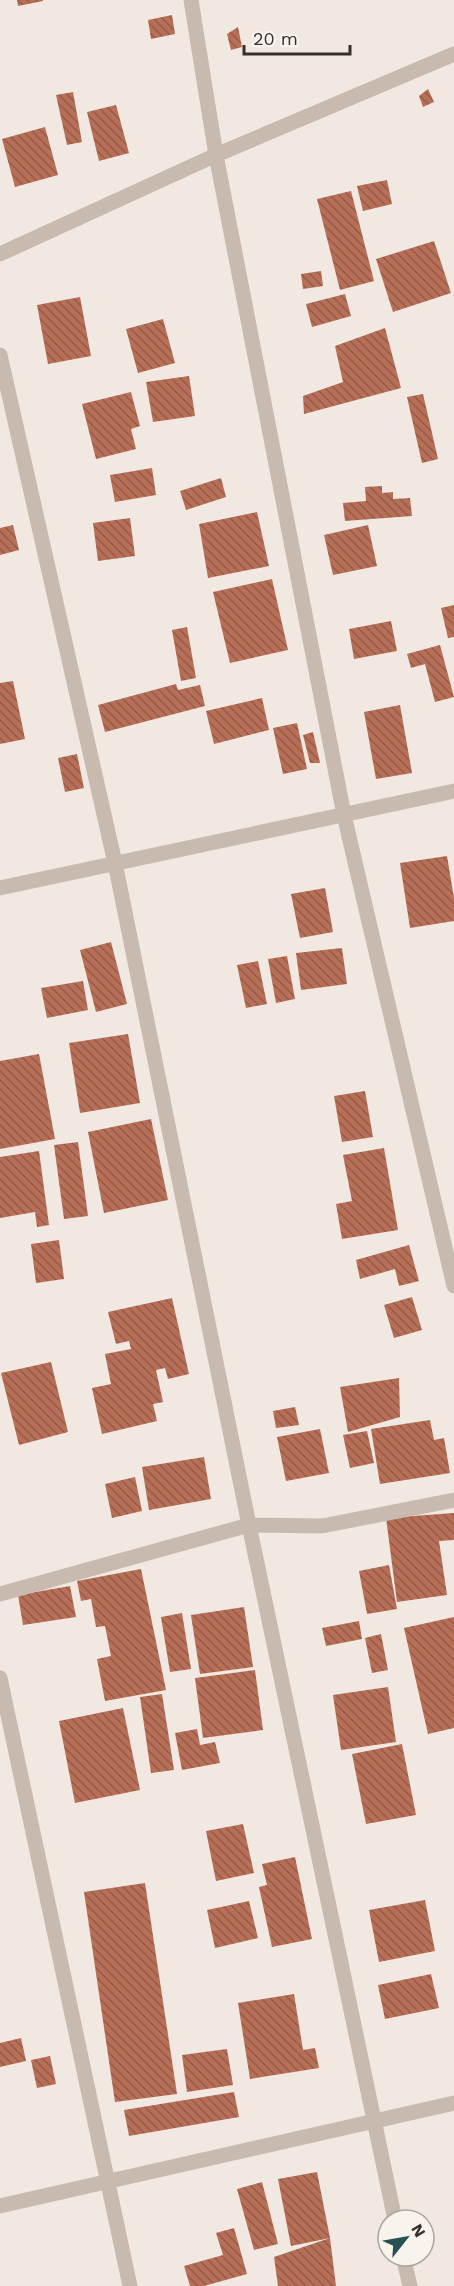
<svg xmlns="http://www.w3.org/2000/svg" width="454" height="2286" viewBox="0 0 454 2286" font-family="'Work Sans',sans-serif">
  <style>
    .building { fill: url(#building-back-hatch) }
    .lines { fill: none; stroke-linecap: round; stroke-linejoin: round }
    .street { stroke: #c8baae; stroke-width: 15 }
  </style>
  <defs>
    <pattern id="building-back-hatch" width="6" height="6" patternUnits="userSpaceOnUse" patternTransform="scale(1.5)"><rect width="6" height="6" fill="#b86f58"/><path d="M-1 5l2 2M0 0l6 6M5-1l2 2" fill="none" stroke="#965c49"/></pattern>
  </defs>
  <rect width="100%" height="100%" fill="#f1e9e1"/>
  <path class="building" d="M17 0H43V1L18 6Z
    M172 15 175 34 151 39 148 20Z
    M238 27 242 47 231 50 227 34Z
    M428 89 434 102 423 107 419 96Z
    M73 92 82 142 67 145 56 95Z
    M116 105 129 153 99 161 87 112Z
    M45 127 58 175 15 187 2 139Z
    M387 180 392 204 363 211 357 186Z
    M351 191 374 281 340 290 317 199Z
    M434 241 451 293 393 312 376 259Z
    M321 271 323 286 303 289 301 274Z
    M345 294 351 316 312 327 306 304Z
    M80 297 91 356 48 364 37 305Z
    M163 319 175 363 138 373 126 329Z
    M385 328 401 388 304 414 303 396 343 382 335 346Z
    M189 376 195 416 153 422 146 382Z
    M131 392 140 426 131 429 136 449 96 459 82 404Z
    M423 394 438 459 422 463 407 397Z
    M152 468 156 495 115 502 110 475Z
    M221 478 226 497 186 510 180 491Z
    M382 486V493L393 492V499L410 498 412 516 345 521 343 503 366 501 365 487Z
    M257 512 269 566 208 578 199 524Z
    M130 518 135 556 98 561 93 523Z
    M13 525 19 550 0 555V528Z
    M368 525 377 566 333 575 324 535Z
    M272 579 288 650 230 663 213 592Z
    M454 605V637L448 638 441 608Z
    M391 621 397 651 354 659 349 629Z
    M187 627 196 678 181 681 172 630Z
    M440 645 454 697 435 702 425 664 411 668 407 654Z
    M13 681 25 739 0 744V683Z
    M176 684 178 690 200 685 205 706 105 732 98 705Z
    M262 698 269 730 214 744 206 711Z
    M400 705 412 773 376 779 364 712Z
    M297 723 307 769 283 774 273 728Z
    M313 732 320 763H310L303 735Z
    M77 754 84 788 65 792 58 758Z
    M447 856 454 898V921L410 928 400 863Z
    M325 888 333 932 300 938 291 894Z
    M111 942 127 1004 96 1012 80 950Z
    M342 948 347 984 301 990 296 953Z
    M287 956 295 999 276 1003 268 959Z
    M258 961 267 1004 246 1008 237 965Z
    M83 981 88 1010 47 1018 41 988Z
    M128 1034 140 1103 80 1113 69 1043Z
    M39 1054 55 1139 0 1149V1061Z
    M365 1091 373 1137 342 1142 334 1096Z
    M151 1119 168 1200 104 1213 88 1132Z
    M78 1142 88 1216 64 1219 54 1145Z
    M384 1148 398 1230 342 1239 336 1204 352 1201 343 1155Z
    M39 1151 49 1225 37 1227 35 1212 0 1218V1157Z
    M59 1240 64 1279 36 1283 31 1244Z
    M409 1245 419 1281 399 1286 395 1269 360 1279 356 1260Z
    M412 1297 422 1330 394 1338 384 1305Z
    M172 1298 189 1374 168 1379 165 1368 156 1370 163 1402 153 1404 157 1421 102 1434 92 1388 111 1384 105 1354 131 1349 129 1341 116 1344 108 1312Z
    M51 1362 68 1432 19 1445 1 1373Z
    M399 1378 400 1417 348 1432 340 1387Z
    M295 1407 299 1425 276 1428 273 1411Z
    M430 1420 434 1440 444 1438 450 1473 380 1484 371 1429Z
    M320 1429 329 1473 286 1481 277 1437Z
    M367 1431 374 1463 350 1468 343 1435Z
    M204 1457 211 1499 149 1510 142 1467Z
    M135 1477 142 1511 112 1518 105 1484Z
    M454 1513V1540L439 1541 447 1595 397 1602 386 1518Z
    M389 1565 397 1609 367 1614 359 1571Z
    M141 1569 166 1690 105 1701 97 1659 111 1656 105 1626 96 1627 91 1599 81 1601 77 1581Z
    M70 1586 76 1617 23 1625 18 1595Z
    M244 1607 253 1667 200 1674 191 1615Z
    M182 1613 191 1669 170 1672 161 1617Z
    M454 1617V1728L428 1734 404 1628Z
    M359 1621 362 1639 326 1646 322 1628Z
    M381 1634 388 1670 372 1673 365 1638Z
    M255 1670 263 1730 203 1738 195 1678Z
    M388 1687 396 1742 341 1750 333 1695Z
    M162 1694 174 1770 151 1773 140 1697Z
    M123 1708 140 1790 75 1803 59 1721Z
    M197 1729 200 1745 215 1742 220 1763 182 1770 175 1733Z
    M402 1744 416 1815 366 1824 352 1754Z
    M243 1824 254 1873 216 1881 206 1831Z
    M295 1857 312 1939 272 1947 259 1887 267 1885 262 1864Z
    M145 1883 177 2094 115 2102 84 1892Z
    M425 1900 435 1951 379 1962 369 1910Z
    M249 1901 258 1938 215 1948 207 1910Z
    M431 1974 439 2008 385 2019 378 1985Z
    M294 1994 303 2050 315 2048 319 2068 250 2079 238 2003Z
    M21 2038 26 2061 0 2067V2043Z
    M227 2049 233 2085 187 2092 182 2055Z
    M50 2056 56 2084 37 2088 31 2060Z
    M234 2092 239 2117 129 2136 124 2110Z
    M317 2172 330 2238 336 2286H278L274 2257 330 2238 291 2246 278 2179Z
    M262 2182 278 2244 254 2250 237 2189Z
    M234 2228 247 2274 204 2286H190L184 2266 223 2255 216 2233Z"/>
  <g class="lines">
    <path class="street" d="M191 0 216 155 344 815 454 1286
      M0 254 216 155 454 54
      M0 355 115 863 249 1525 395 2220
      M0 888 454 791
      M0 1594 249 1525 322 1526 454 1500
      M0 1678 130 2286
      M0 2206 454 2103
      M403 2256 410 2286"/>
  </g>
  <g transform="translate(406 2238) rotate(59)"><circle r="28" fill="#f9f3ed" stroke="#aba59f" stroke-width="1.5"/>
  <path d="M0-4.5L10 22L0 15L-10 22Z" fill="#265154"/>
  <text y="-9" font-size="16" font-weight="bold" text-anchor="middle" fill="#372f2b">N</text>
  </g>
  <path d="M244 45v9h106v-9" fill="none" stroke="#372f2b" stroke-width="3"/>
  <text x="253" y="45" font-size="18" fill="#372f2b" stroke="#f9f3ed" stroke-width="4.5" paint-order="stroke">20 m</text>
</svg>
